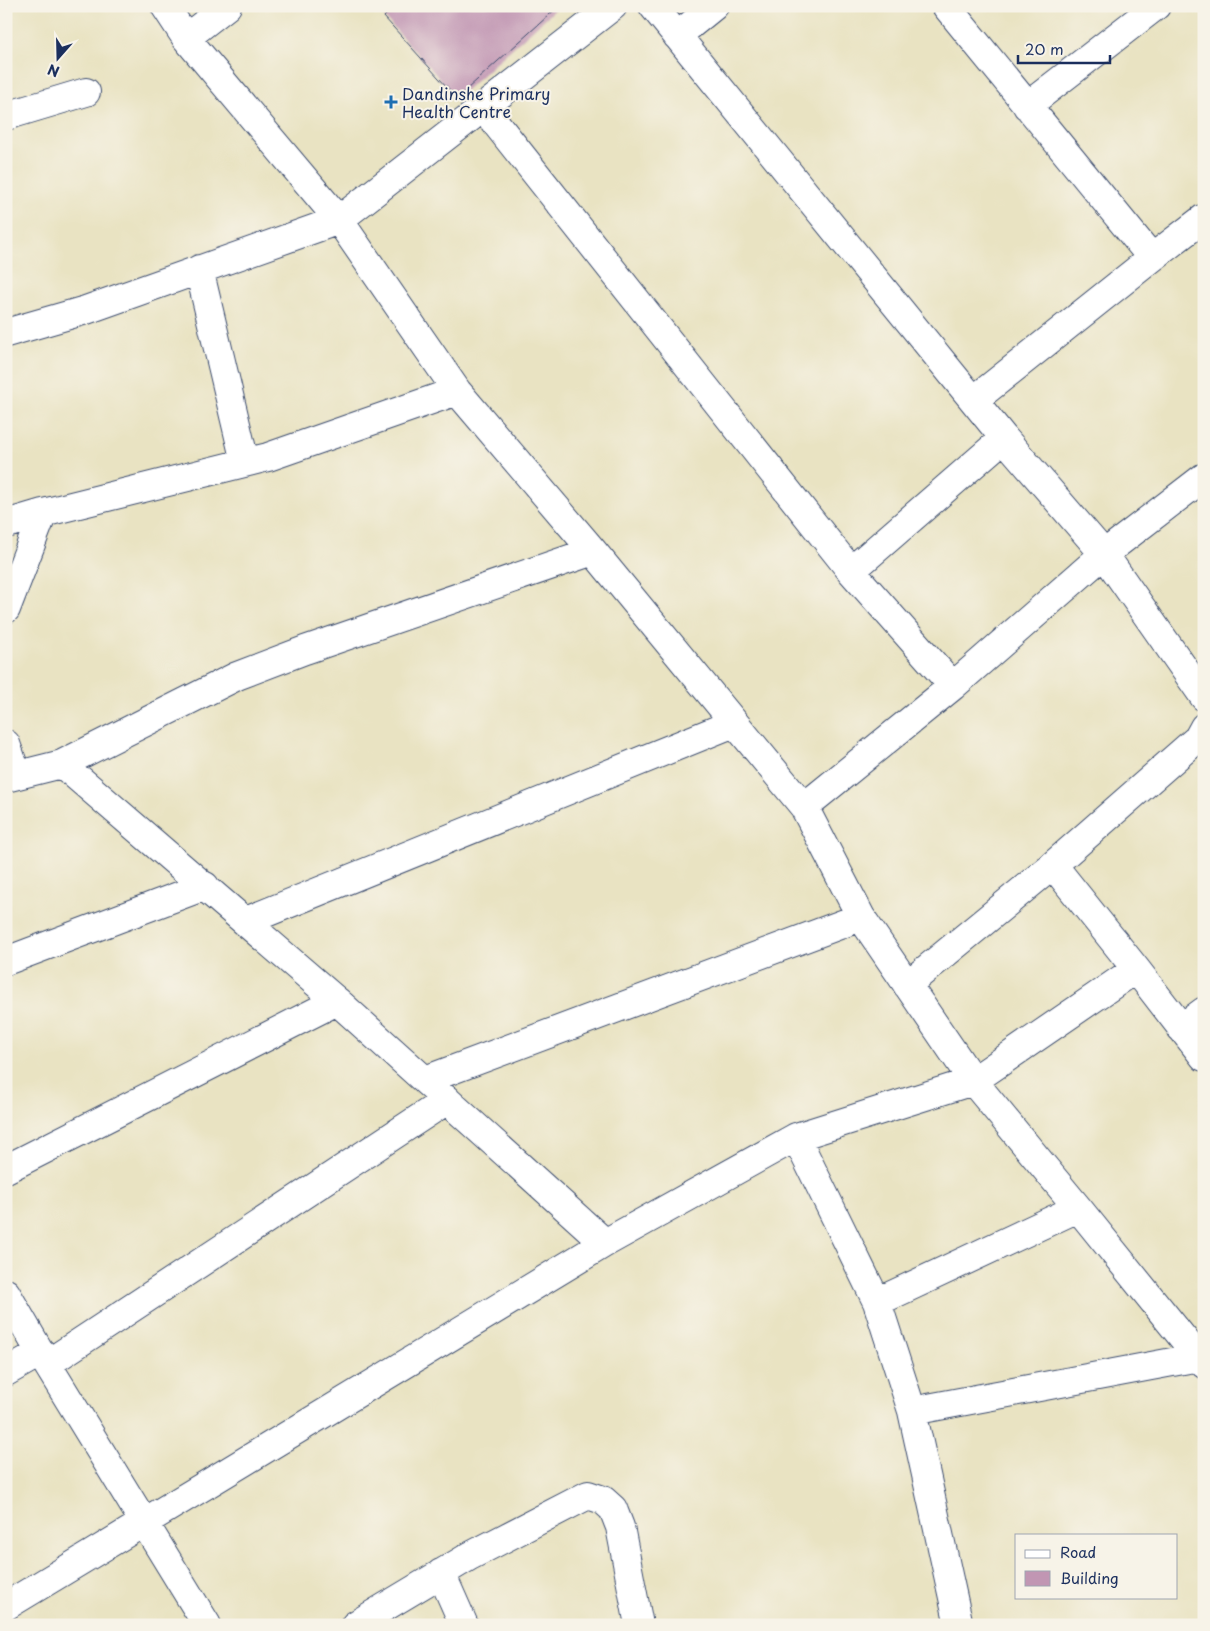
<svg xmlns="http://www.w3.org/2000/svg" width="1210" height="1631" viewBox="0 0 1210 1631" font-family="'Playpen Sans',sans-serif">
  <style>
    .building { fill: #c196b3 }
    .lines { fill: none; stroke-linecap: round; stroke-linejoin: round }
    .minor-casing { stroke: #3a4a6d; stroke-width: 30 }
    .minor { stroke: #fff; stroke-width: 28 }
    .poi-dot { fill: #1f6fb2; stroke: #f7f3e8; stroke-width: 2 }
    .labels { text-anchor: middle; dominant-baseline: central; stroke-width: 4; stroke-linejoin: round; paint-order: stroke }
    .poi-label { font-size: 16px; fill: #1b2f5e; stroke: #f7f3e8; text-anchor: start }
  </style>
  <rect width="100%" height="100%" fill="#f7f3e8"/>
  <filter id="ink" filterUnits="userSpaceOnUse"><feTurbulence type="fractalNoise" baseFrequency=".02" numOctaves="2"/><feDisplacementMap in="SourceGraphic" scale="10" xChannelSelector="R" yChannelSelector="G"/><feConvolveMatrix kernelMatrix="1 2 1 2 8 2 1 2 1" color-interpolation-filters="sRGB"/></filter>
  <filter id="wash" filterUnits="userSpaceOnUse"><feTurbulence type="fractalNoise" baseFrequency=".0096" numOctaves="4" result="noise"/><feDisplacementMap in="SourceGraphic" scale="20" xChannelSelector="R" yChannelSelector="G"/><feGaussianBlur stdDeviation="1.12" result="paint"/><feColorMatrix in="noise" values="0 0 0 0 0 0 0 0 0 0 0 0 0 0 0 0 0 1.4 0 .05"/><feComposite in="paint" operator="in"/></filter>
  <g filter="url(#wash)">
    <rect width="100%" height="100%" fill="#e9e3c2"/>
    <g id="blocks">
      <path class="building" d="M394 6H559L457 98 384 17Z"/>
    </g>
  </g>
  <g filter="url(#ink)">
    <use href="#blocks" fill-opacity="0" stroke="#3a4a6d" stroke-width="1"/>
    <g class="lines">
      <defs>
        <path id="minor" d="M165 6 186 38 339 220 457 391 593 551 804 807 861 917 973 1081 1078 1208 1204 1364
          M653 6 1004 438 1104 554 1204 697
          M946 6 1152 258
          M677 36 714 6
          M186 38 227 6
          M1027 106 1156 6
          M483 107 851 571 953 686
          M6 116 86 92
          M199 269 245 462
          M6 333 86 310 339 220 613 6
          M974 400 1152 258 1204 218
          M6 524 43 513 268 457 457 391
          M851 571 1004 438
          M6 609 43 513
          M6 744 17 775
          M62 764 337 1001 605 1243
          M6 778 62 764 237 676 305 650 593 551
          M804 807 953 686 1104 554 1204 477
          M1053 865 1136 969 1204 1057
          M246 921 734 723
          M6 961 205 886
          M907 985 1053 865 1198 738 1204 727
          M1181 1028 1204 1011
          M425 1080 861 917
          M796 1137 877 1302 912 1411 959 1625
          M6 1169 337 1001
          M6 1293 47 1364 207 1625
          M877 1302 1078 1208
          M47 1364 447 1100
          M6 1372 41 1352
          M912 1411 1199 1357
          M441 1573 464 1625
          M6 1606 605 1243 796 1137 973 1081 1136 969
          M355 1625 470 1556 588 1495 603 1500 613 1509 620 1527 639 1625"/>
      </defs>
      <use href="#minor" class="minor-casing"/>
      <use href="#minor" class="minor"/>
    </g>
  </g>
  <path class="poi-dot" d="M388.5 94.5h5v5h5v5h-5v5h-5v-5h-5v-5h5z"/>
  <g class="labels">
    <g class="poi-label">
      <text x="402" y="93">Dandinshe Primary<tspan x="402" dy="18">Health Centre</tspan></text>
    </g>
  </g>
  <rect width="1210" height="1631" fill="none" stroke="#f7f3e8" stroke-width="25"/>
  <rect x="1015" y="1534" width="162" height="65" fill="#f7f3e8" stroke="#9fa5b1"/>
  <rect x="1025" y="1550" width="25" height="8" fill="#ffffff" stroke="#9fa5b1"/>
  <text x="1060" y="1558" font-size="15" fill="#1b2f5e">Road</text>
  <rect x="1025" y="1571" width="25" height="15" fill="#c196b3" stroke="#9fa5b1"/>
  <text x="1060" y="1584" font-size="15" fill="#1b2f5e">Building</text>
  <g transform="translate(58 58) rotate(200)" stroke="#f7f3e8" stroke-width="4" paint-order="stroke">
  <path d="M0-4L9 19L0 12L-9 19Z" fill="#1b2f5e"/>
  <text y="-8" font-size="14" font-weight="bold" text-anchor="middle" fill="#1b2f5e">N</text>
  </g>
  <path d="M1018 55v8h92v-8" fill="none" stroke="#1b2f5e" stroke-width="2.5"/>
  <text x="1025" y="55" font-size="15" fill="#1b2f5e" stroke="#f7f3e8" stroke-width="4" paint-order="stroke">20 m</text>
</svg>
